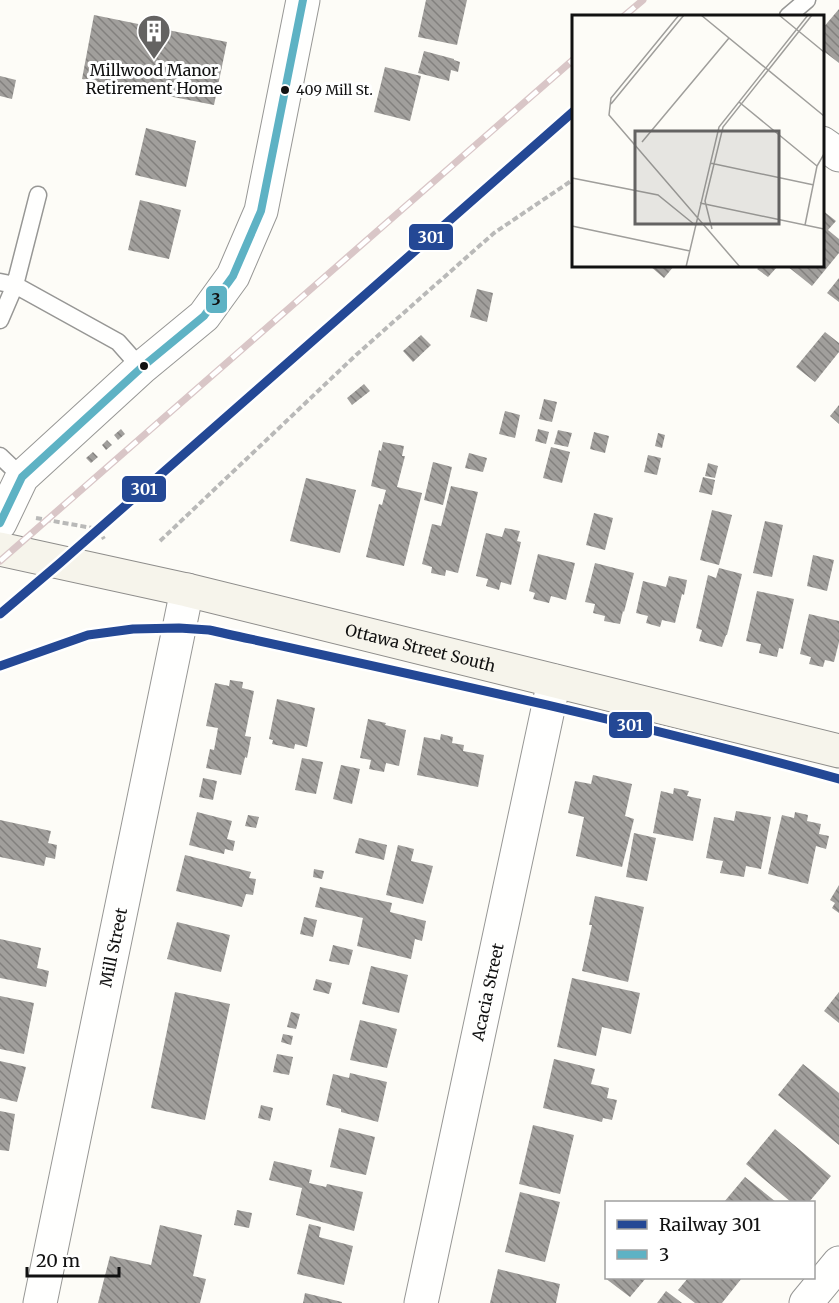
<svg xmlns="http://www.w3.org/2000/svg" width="839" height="1303" viewBox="0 0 839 1303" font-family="Merriweather,serif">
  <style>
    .building { fill: url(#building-back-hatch) }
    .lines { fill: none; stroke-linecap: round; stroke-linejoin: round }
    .service-casing { stroke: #979795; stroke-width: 19 }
    .minor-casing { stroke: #979795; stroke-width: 35 }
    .secondary-casing { stroke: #8e8d8b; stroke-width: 35 }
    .path { stroke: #b9b9b8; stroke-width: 4; stroke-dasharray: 6 3; stroke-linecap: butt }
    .service { stroke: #fffffe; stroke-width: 16 }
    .minor { stroke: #fffffe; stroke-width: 33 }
    .secondary { stroke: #f6f4eb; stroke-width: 33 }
    .rail-casing { stroke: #d9c6c7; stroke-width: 7 }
    .rail { stroke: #fff; stroke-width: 4.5; stroke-dasharray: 14; stroke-linecap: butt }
    .bus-1-casing { stroke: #fff; stroke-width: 12 }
    .bus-1 { stroke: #5eb2c4; stroke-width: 8 }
    .rail-1-casing { stroke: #fff; stroke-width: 14 }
    .rail-1 { stroke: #244895; stroke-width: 9 }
    .bus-dot { fill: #111; stroke: #fff; stroke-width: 2 }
    .labels { text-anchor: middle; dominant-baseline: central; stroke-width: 6; stroke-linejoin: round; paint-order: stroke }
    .bus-label { font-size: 14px; fill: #111; stroke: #fff; text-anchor: start }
    .poi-label { font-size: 16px; fill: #111; stroke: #fff }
    .street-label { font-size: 16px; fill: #111; stroke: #fff }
    .inset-road { fill: none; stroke: #9f9e9b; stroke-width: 1.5 }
    .view { fill: #646362; fill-opacity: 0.15; stroke: #646362; stroke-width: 3 }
    .inset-edge { fill: none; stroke: #111; stroke-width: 3 }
    .line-badge { stroke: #fff; stroke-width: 2 }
    .badge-label { font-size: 16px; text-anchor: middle; font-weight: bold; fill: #fff }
    .pale-badge-label { font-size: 16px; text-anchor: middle; font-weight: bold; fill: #111 }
  </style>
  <defs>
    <pattern id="building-back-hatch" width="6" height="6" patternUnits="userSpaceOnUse" patternTransform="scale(1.5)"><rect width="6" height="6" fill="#a19f9c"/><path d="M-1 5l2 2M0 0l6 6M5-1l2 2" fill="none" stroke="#82807e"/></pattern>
  </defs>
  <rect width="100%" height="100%" fill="#fdfcf7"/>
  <path class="building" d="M426 0H467L457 45 418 37Z
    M839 9V63L822 50V29Z
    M94 15 227 42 214 105 82 79Z
    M424 51 454 59V60L460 62 458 72 451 70 449 81 418 73Z
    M385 67 421 76 410 121 374 112Z
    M0 76 16 80 12 99 0 96Z
    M146 128 196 141 186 187 135 175Z
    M140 200 181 210 169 259 128 250Z
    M822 210 836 221 828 230 839 239V253L812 286 787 266H822Z
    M650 266H674L664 278Z
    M760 266H778L768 277 757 269Z
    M839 278V302L827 293Z
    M477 289 493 293 487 322 470 317Z
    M825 332 839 343V352L815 382 796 367Z
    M421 335 431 345 413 362 403 351Z
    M364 384 370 391 352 405 347 398Z
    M544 399 557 402 552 422 539 419Z
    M839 405V424L830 416Z
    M505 411 520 415 515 438 499 434Z
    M121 429 125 434 118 440 114 435Z
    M538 429 549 432 546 444 535 441Z
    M558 430 572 433 568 447 554 444Z
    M594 432 609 436 605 453 590 449Z
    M658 433 665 435 662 448 655 446Z
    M107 440 112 445 106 450 102 445Z
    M383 442 404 446 402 456H405L397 487 422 493 404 566 366 557 379 504 382 505 386 490 371 486 379 450 381 451Z
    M551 447 570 452 562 483 543 478Z
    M93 452 98 457 91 463 86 458Z
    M469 453 487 458 483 472 465 468Z
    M648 455 661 458 657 475 644 472Z
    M433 462 452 467 443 505 424 500Z
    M708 463 718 466 715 478 705 476Z
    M703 477 715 480 712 495 699 492Z
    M306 478 356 490 340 553 290 541Z
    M451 486 478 492 458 573 446 570 445 576 431 573 432 567 422 564 432 524 441 526Z
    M712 510 732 515 719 565 700 560Z
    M594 513 613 518 605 550 586 545Z
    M765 521 783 525 772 577 753 573Z
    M505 528 520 531 517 541 521 542 511 585 501 582 499 590 486 586 488 579 476 576 486 533 502 537Z
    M538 554 575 563 566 600 551 596 549 603 533 599 535 593 529 591Z
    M813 555 834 560 827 591 807 586Z
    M595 563 634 573 624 612 623 611 620 624 604 621 605 616 593 613 595 604 585 602Z
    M719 568 742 574 727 635H726L722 647 699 641 702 630 696 628 708 575 716 578Z
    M669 576 687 580 684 595 682 594 675 623 662 620 660 627 646 623 648 616 636 613 643 581 666 587Z
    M757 591 794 599 783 649 779 648 777 657 759 653 761 644 746 641Z
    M809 614 839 621V642L834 662 825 660 823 667 809 664 811 657 800 654Z
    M230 680 243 682 242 688 254 691 245 736 251 737 247 758 245 757 241 775 206 768 210 749 214 750 218 728 206 726 215 683 229 686Z
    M277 699 315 708 307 747 295 744 294 749 272 744 273 740 269 739Z
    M368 719 386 723 385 725 406 730 399 766 386 763 384 772 369 769 371 760 360 758Z
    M441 734 453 737 452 743 464 745 463 751 484 755 478 787 417 775 424 737 440 740Z
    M302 758 323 762 316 794 295 790Z
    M341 765 360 769 352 804 333 799Z
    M593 775 632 784 625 816 634 819 622 867 576 856 584 817 568 813 575 781 591 784Z
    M203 778 217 781 213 800 199 797Z
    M674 788 689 791 687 796 701 799 693 841 653 833 661 791 673 794Z
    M736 811 771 817 761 869 746 866 744 877 720 873 723 861 706 858 714 817 734 821Z
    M197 812 232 821 227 839 235 841 233 851 225 849 224 854 189 845Z
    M795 812 808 815 807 821 821 824 819 834 829 836 826 849 816 846 808 884 768 874 782 815 794 818Z
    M248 815 259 817 256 828 245 826Z
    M0 820 51 831 48 843 57 845 55 859 46 857 44 866 0 857Z
    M634 833 656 838 647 881 626 877Z
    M359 838 387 845 384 860 355 853Z
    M398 845 414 849 411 861 433 866 423 904 386 895Z
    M185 855 251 872 249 878 256 879 253 895 246 894 242 907 176 891Z
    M314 869 324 871 322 879 313 877Z
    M839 885V913L832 908 835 903 830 900Z
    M320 887 392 903 390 912 426 921 422 941 415 939 411 959 357 946 363 918 315 907Z
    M595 896 644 907 628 982 582 971 592 925H589Z
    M304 917 317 920 313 937 300 934Z
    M177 922 230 935 221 972 167 959Z
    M0 939 41 948 37 968 49 971 46 987 0 978Z
    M333 945 353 950 349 965 329 961Z
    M371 966 408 975 399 1013 362 1004Z
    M572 978 640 993 631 1034 602 1027 596 1056 557 1047Z
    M316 979 332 983 329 994 313 990Z
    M175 992 230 1004 205 1120 151 1108Z
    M839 992V1023L824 1011Z
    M0 996 34 1003 24 1054 0 1049Z
    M291 1012 300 1014 296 1029 287 1027Z
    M360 1020 397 1029 387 1068 350 1060Z
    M283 1034 293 1036 291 1045 281 1042Z
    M277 1054 293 1057 289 1075 273 1072Z
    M554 1059 595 1069 591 1084 609 1088 607 1098 617 1100 612 1120 603 1118 602 1122 543 1108Z
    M0 1061 26 1067 17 1102 0 1098Z
    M803 1064 839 1093V1145L778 1095Z
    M350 1073 387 1082 378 1122 341 1112V1109L326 1105 333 1074 349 1078Z
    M261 1105 273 1108 270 1121 258 1118Z
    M0 1111 15 1114 9 1151 0 1150Z
    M533 1125 574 1135 560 1194 519 1184Z
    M339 1128 375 1137 366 1175 330 1167Z
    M775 1129 831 1176 809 1202H791L746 1164Z
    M274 1161 312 1170 309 1183 326 1187 327 1184 363 1192 354 1231 296 1215 302 1188 269 1180Z
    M745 1177 776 1202H724Z
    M520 1192 560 1202 545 1262 505 1252Z
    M237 1210 252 1213 249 1228 234 1225Z
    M309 1224 321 1227 319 1237 353 1246 344 1285 297 1274Z
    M160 1225 202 1235 193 1276 206 1279 200 1303H98L110 1256 151 1265Z
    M498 1269 560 1284 556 1303H490Z
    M605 1278H646L630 1297Z
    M688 1278H742L722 1303H695L678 1290Z
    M666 1291 682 1303H657Z
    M305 1293 342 1302V1303H303Z"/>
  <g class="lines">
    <defs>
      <path id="service" d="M788 16 807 0
        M0 282 15 285 118 342 141 368
        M0 320 15 285 38 195
        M0 456 22 477"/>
      <g id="minor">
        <path d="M822 143 839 155"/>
        <path d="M0 523 22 477 141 368 204 316 233 276 261 211 303 0"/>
        <path id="s1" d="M40 1303 187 590"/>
        <path id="s2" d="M421 1303 554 681"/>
        <path d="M806 1303 839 1263"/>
      </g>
      <g id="secondary">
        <path id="s3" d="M0 549 187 590 839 751"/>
      </g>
    </defs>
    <use href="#service" class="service-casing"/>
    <use href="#minor" class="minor-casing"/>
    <use href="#secondary" class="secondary-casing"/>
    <path class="path" d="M36 518 98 529 104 539
      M160 541 356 355 494 233 574 179"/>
    <use href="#service" class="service"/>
    <use href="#minor" class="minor"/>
    <use href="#secondary" class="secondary"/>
    <defs>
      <path id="rail" d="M624 16 643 0
        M0 561 574 59"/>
    </defs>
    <use href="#rail" class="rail-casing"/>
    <use href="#rail" class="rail"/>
    <defs>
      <path id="bus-1" d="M0 523 22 477 141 368 204 316 233 276 261 211 303 0"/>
    </defs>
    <use href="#bus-1" class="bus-1-casing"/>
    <use href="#bus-1" class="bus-1"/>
    <defs>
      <path id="rail-1" d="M0 614 60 563 574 111
        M0 666 88 635 133 629 179 628 209 630C420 676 631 721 839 779"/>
    </defs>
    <use href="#rail-1" class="rail-1-casing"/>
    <use href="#rail-1" class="rail-1"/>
  </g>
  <defs>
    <symbol id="building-pin" viewBox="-11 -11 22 30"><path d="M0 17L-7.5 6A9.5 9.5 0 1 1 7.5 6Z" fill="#646362" stroke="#fff"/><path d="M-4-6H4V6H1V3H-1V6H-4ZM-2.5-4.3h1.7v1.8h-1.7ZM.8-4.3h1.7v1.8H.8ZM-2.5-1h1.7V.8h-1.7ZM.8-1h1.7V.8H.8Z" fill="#fff"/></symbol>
  </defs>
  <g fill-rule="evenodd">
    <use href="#building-pin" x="135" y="12" width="38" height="52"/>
  </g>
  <g class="bus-dot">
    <circle cx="285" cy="90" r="5"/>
    <circle cx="144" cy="366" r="5"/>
  </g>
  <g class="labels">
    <g class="bus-label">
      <text x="296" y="90">409 Mill St.</text>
    </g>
    <g class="poi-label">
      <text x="154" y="70">Millwood Manor<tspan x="154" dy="18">Retirement Home</tspan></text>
    </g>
    <g class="street-label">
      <text stroke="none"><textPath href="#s3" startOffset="432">Ottawa Street South</textPath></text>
      <text stroke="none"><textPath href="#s1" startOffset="363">Mill Street</textPath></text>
      <text stroke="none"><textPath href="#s2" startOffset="318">Acacia Street</textPath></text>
    </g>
  </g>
  <g transform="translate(572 15)">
    <rect width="252" height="252" fill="#fdfcf7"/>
    <path class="inset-road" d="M107 0 39 83 37 100 168 252M129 0 252 101M207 0 252 37M167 87 245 151M39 89 112 0M70 127 157 23M138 148 242 170M0 163 86 180 123 210M128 188 252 214M233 210 245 151 252 139M0 211 118 236M140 214 133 186 151 112 240 0M114 252 147 112 236 0"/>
    <path class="view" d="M63 116H207V209H63Z"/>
    <rect width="252" height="252" class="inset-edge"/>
  </g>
  <g class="line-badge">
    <rect x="408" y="223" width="46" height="28" rx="6" fill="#244895"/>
    <rect x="205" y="285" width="23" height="29" rx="6" fill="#5eb2c4"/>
    <rect x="121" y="475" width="46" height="28" rx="6" fill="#244895"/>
    <rect x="608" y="711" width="45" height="28" rx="6" fill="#244895"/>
  </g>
  <g class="badge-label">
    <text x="431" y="243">301</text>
    <text x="144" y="495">301</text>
    <text x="630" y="731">301</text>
  </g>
  <g class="pale-badge-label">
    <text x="216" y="305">3</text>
  </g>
  <rect x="605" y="1201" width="210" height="78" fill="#ffffff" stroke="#a0a0a0" stroke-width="1.5"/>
  <rect x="617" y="1220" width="30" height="9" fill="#244895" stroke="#a0a0a0" stroke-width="1.5"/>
  <text x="659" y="1231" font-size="18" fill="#111111">Railway 301</text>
  <rect x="617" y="1250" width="30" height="9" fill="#5eb2c4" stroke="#a0a0a0" stroke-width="1.5"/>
  <text x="659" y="1261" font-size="18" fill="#111111">3</text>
  <path d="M27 1267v9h92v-9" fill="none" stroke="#111111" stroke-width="3"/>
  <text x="36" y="1267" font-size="18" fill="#111111" stroke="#ffffff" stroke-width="4.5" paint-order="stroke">20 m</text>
</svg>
